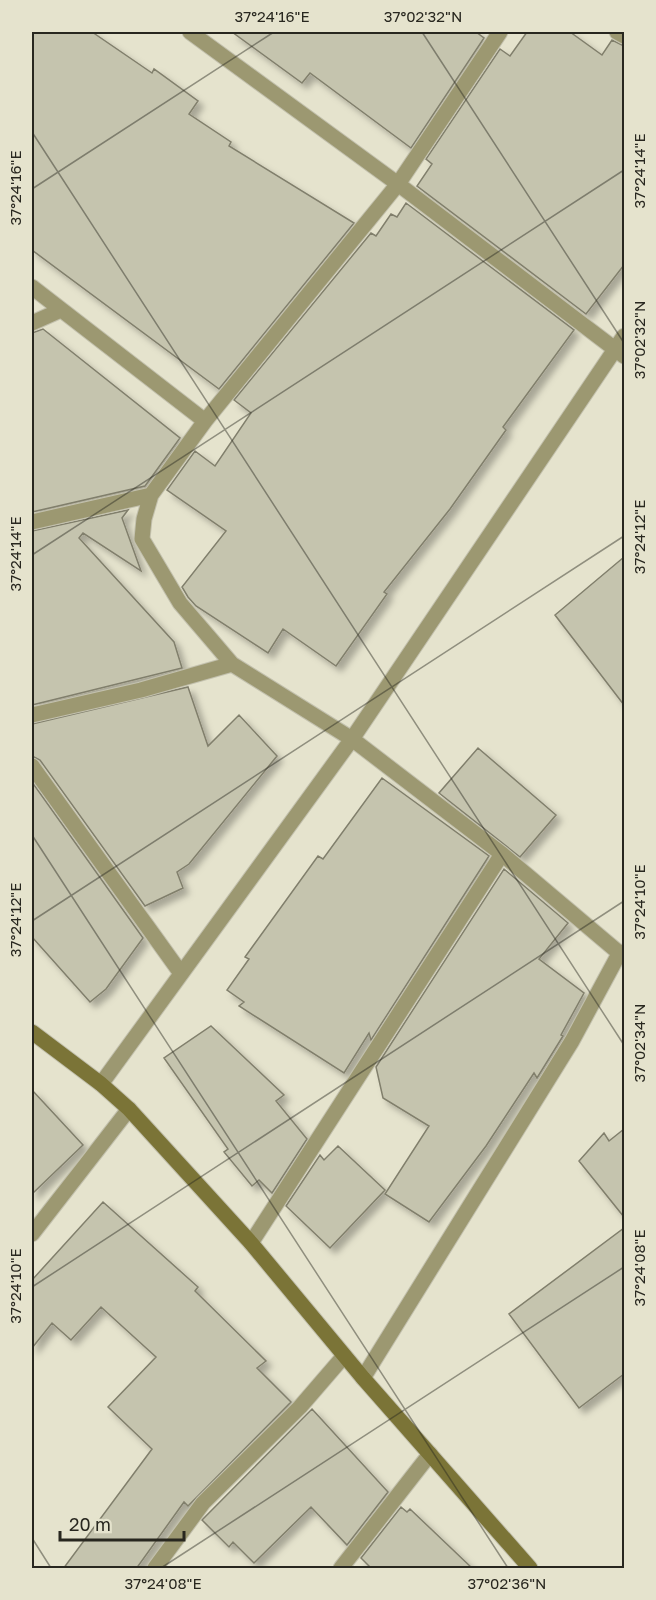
<svg xmlns="http://www.w3.org/2000/svg" width="656" height="1600" viewBox="0 0 656 1600" font-family="'Golos Text',sans-serif">
  <style>
    .building { fill: #c5c4ae; stroke: #817f6c; stroke-width: 1.5; filter: url(#shadow) }
    .lines { fill: none; stroke-linecap: round; stroke-linejoin: round }
    .street-casing { stroke: #c3c1ae; stroke-width: 17 }
    .secondary-casing { stroke: #c3c1ae; stroke-width: 17 }
    .street { stroke: #9c9871; stroke-width: 15 }
    .secondary { stroke: #7b7437; stroke-width: 15 }
    .ticks { fill: none; stroke: #28271f; stroke-width: 1.5; stroke-opacity: 0.45 }
    .neatline { fill: none; stroke: #28271f; stroke-width: 2 }
    .ticks-label { font-size: 15px; text-anchor: middle; fill: #28271f }
  </style>
  <defs>
    <filter id="shadow"><feDropShadow dx="5.5" dy="5.5" stdDeviation="3" flood-color="#0004"/></filter>
  </defs>
  <rect width="100%" height="100%" fill="#e5e3cd"/>
  <path class="building" d="M32 32H92L152 73 154 69 198 101 189 114 231 142 229 146 354 223 219 389 32 250Z
    M232 32H476L484 38 411 148 310 73 302 83Z
    M527 32H570L602 55 612 40 624 46V265L586 314 417 186 432 164 426 159 500 49 510 56Z
    M406 203 574 330 503 427 506 430 450 509 384 592 387 594 336 666 283 629 268 653 196 606 188 597 182 587 226 531 167 490 195 451 215 466 251 413 234 400 371 233 376 236 391 214 397 217Z
    M43 329 180 438 145 486 32 512V333Z
    M128 510 122 518 141 571 83 533 79 538 174 642 182 668 32 705V531Z
    M624 557V705L555 615Z
    M188 687 208 746 239 715 277 756 189 864 177 872 183 888 145 906 40 760 32 756V724Z
    M478 748 556 815 520 857 439 793Z
    M382 778 489 856 371 1040 369 1033 344 1073 239 1006 244 1002 227 990 249 959 245 957 318 856 323 859Z
    M32 782 143 938 106 989 90 1002 32 937Z
    M504 869 568 923 539 959 584 993 561 1035 563 1036 537 1078 534 1073 486 1146 429 1222 385 1194 429 1126 383 1098 376 1067Z
    M211 1026 284 1095 276 1101 307 1139 272 1193 259 1180 252 1186 224 1152 228 1149 164 1058Z
    M32 1090 83 1145 32 1194Z
    M624 1129V1217L579 1161 604 1133 609 1141Z
    M338 1146 385 1190 330 1248 286 1206 320 1155 324 1160Z
    M103 1202 198 1287 195 1291 266 1361 257 1368 291 1402 188 1506 184 1502 136 1569H63L152 1449 108 1407 156 1357 101 1307 71 1340 52 1323 32 1348V1280Z
    M624 1228V1374L579 1408 509 1314Z
    M312 1409 388 1492 347 1545 311 1507 254 1563 233 1542 229 1547 202 1520Z
    M401 1507 407 1512 410 1509 473 1569H372L361 1558Z"/>
  <g class="lines">
    <defs>
      <path id="street" d="M190 32 398 184 624 356
        M500 32 398 184 205 421 151 495 144 519 142 539 180 603 232 664 352 739 502 854 624 957
        M617 32 624 36
        M32 287 205 421
        M32 323 61 310
        M32 522 151 495
        M32 715 141 690 232 664
        M32 766 180 972
        M101 1084 352 739 624 336
        M32 1234 129 1109
        M251 1243 502 854
        M363 1378 572 1041 620 952
        M155 1568 203 1503 300 1407 344 1356
        M341 1568 430 1454"/>
      <path id="secondary" d="M32 1032 101 1084 129 1109 251 1243 363 1378 530 1568"/>
    </defs>
    <use href="#street" class="street-casing"/>
    <use href="#secondary" class="secondary-casing"/>
    <use href="#street" class="street"/>
    <use href="#secondary" class="secondary"/>
  </g>
  <path class="ticks" d="M422 32 624 343M32 132 624 1045M32 189 274 32M32 555 624 170M32 835 508 1568M32 921 624 536M32 1287 624 901M32 1538 51 1568M161 1568 624 1267"/>
  <rect width="656" height="1600" fill="none" stroke="#e5e3cd" stroke-width="66"/>
  <path d="M60 1531v9h124v-9" fill="none" stroke="#28271f" stroke-width="3"/>
  <text x="69" y="1531" font-size="18" fill="#28271f" stroke="#e5e3cd" stroke-width="4.5" paint-order="stroke">20 m</text>
  <rect x="33" y="33" width="590" height="1534" class="neatline"/>
  <g class="ticks-label">
    <text x="272" y="22">37°24'16"E</text>
    <text x="423" y="22">37°02'32"N</text>
    <text transform="translate(640 171) rotate(-90)" y="5">37°24'14"E</text>
    <text transform="translate(16 188) rotate(-90)" y="5">37°24'16"E</text>
    <text transform="translate(640 340) rotate(-90)" y="5">37°02'32"N</text>
    <text transform="translate(640 537) rotate(-90)" y="5">37°24'12"E</text>
    <text transform="translate(16 554) rotate(-90)" y="5">37°24'14"E</text>
    <text transform="translate(640 902) rotate(-90)" y="5">37°24'10"E</text>
    <text transform="translate(16 920) rotate(-90)" y="5">37°24'12"E</text>
    <text transform="translate(640 1043) rotate(-90)" y="5">37°02'34"N</text>
    <text transform="translate(640 1268) rotate(-90)" y="5">37°24'08"E</text>
    <text transform="translate(16 1286) rotate(-90)" y="5">37°24'10"E</text>
    <text x="163" y="1589">37°24'08"E</text>
    <text x="507" y="1589">37°02'36"N</text>
  </g>
</svg>
